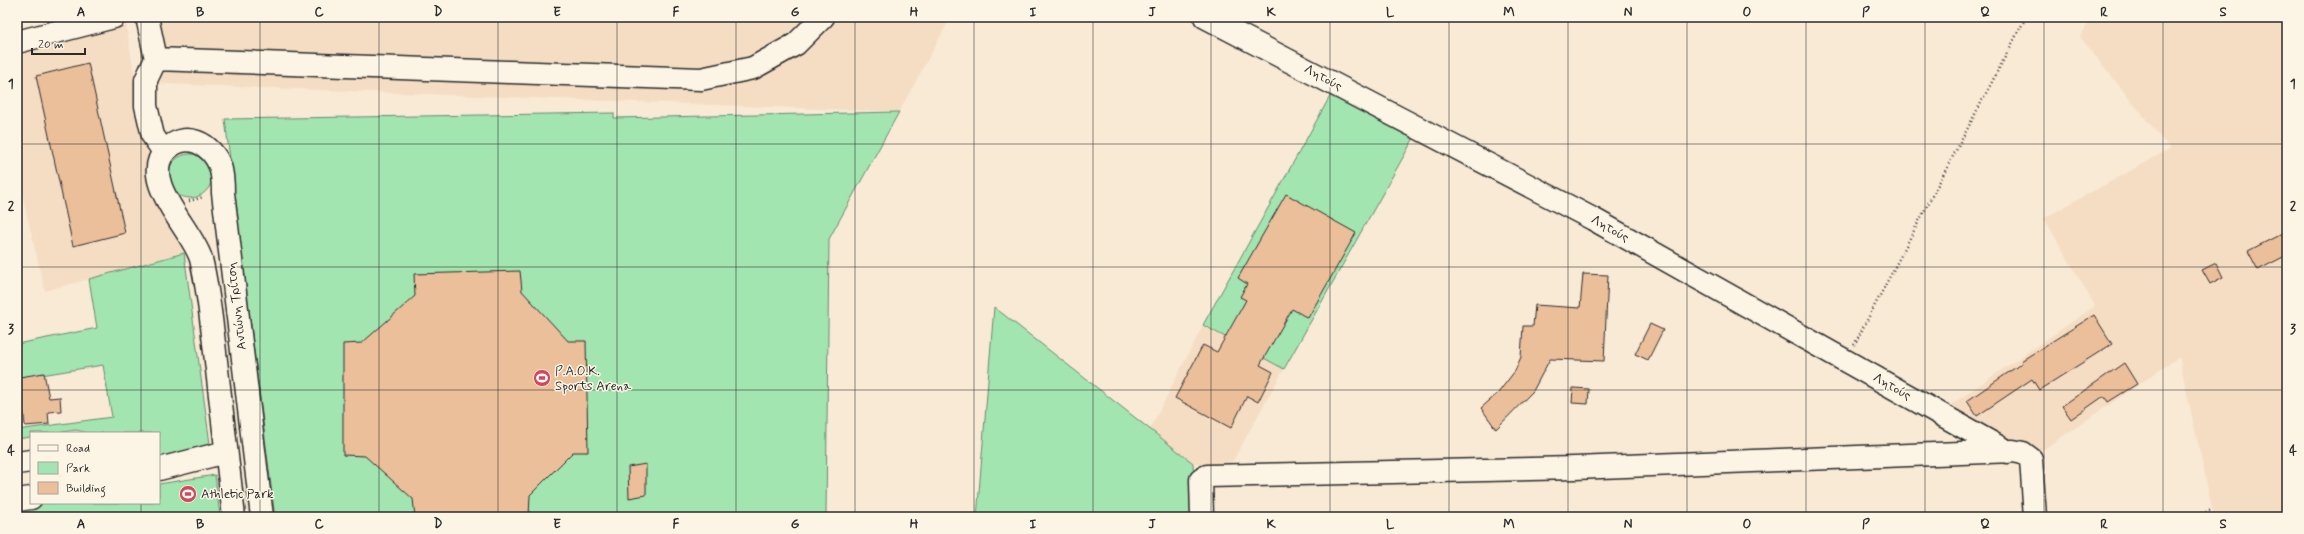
<svg xmlns="http://www.w3.org/2000/svg" width="2304" height="534" viewBox="0 0 2304 534" font-family="Mynerve,sans-serif">
  <style>
    .built { fill: #f5ddc4 }
    .green { fill: #a3e5b0; stroke: #67886e }
    .building { fill: #ecbf9b; stroke: #2b2b2b }
    .lines { fill: none; stroke-linecap: round; stroke-linejoin: round }
    .minor-casing { stroke: #2b2b2b; stroke-width: 25 }
    .path { stroke: #2b2b2b; stroke-width: 2.5; stroke-dasharray: 1 3; stroke-linecap: butt }
    .minor { stroke: #fcf5e5; stroke-width: 22 }
    .grid { fill: none; stroke: #2b2b2b; stroke-width: 1; stroke-opacity: 0.55 }
    .labels { text-anchor: middle; dominant-baseline: central; stroke-width: 3; stroke-linejoin: round; paint-order: stroke }
    .street-label { font-size: 13px; fill: #2b2b2b; stroke: #fcf5e5 }
    .poi-label { font-size: 13px; fill: #2b2b2b; stroke: #fcf5e5; text-anchor: start }
    .neatline { fill: none; stroke: #2b2b2b; stroke-width: 1.5 }
    .grid-label { font-size: 13px; text-anchor: middle; font-weight: bold; fill: #2b2b2b }
  </style>
  <rect width="100%" height="100%" fill="#f9ead6"/>
  <filter id="ink" filterUnits="userSpaceOnUse"><feTurbulence type="fractalNoise" baseFrequency=".025" numOctaves="2"/><feDisplacementMap in="SourceGraphic" scale="8" xChannelSelector="R" yChannelSelector="G"/><feConvolveMatrix kernelMatrix="1 2 1 2 8 2 1 2 1" color-interpolation-filters="sRGB"/></filter>
  <g filter="url(#ink)">
    <path class="built" d="M159 17H951L899 112 161 84Z
      M2092 17H2287V517H2214L2179 357 2037 454 1949 406 2095 306 2044 218 2170 149 2080 37Z
      M126 24 153 187 184 253 45 291 17 174V53Z
      M1203 325 1284 369 1229 468 1193 463 1150 429Z"/>
    <path class="green" d="M1333 91 1415 136 1284 369 1203 325Z
      M899 112 829 239 826 517H275L225 119 614 113V118Z
      M168 176a22 22 0 1 1 44 0a22 22 0 1 1-44 0Z
      M184 253 210 444 159 458V433H88L76 430 56 433H31V437L17 439V430L112 417 103 365 17 379V344L97 328 89 279Z
      M994 307 1193 463 1195 517H977Z
      M215 475 220 517H17V508L45 503H159V484Z"/>
    <path class="building" d="M88 63 125 233 73 246 36 76Z
      M1286 194 1356 233 1308 318 1292 309 1260 365 1273 372 1258 402 1247 396 1231 428 1175 398 1203 345 1217 352 1246 300 1240 297 1247 284 1238 278Z
      M2287 231V255L2258 270 2248 251Z
      M2216 263 2223 277 2210 284 2202 270Z
      M520 271 522 291 568 341H586L588 452H573L530 495 529 516 415 517 413 499 365 456 343 455V344L362 343 415 296 414 274Z
      M1583 274 1608 275 1604 361 1550 359 1533 391 1496 429 1481 408 1498 393 1515 371 1521 357 1523 326H1533L1535 305 1580 308Z
      M2094 315 2112 344 2039 390 2032 379 1977 416 1967 401 2022 363 2021 361Z
      M1650 324 1663 330 1648 360 1635 354Z
      M2124 363 2137 384 2108 402 2104 396 2071 419 2062 406Z
      M44 373 49 398 60 397 61 411 48 412 49 424 25 426 20 377Z
      M1573 388 1589 389 1588 404 1572 403Z
      M646 464V495L629 498 628 467Z"/>
    <g class="lines">
      <defs>
        <path id="minor" d="M147 17 156 59 146 80V106L153 136 164 152
          M1205 17 1593 219 2008 452
          M17 42 114 17
          M156 59 701 79 753 68 796 44 823 17
          M17 463 31 461
          M159 469 226 452
          M17 500 31 498
          M234 517C228 465 222 413 216 361 212 327 209 292 201 259 193 230 137 180 166 150 185 130 211 143 220 166 223 175 223 184 223 193L262 517
          M1202 517 1201 480 1207 476 1575 468 2013 451 2023 453 2031 459 2035 517"/>
      </defs>
      <use href="#minor" class="minor-casing"/>
      <path class="path" d="M189 201 204 197
        M1854 345 2026 17
        M2190 517 2212 510"/>
      <use href="#minor" class="minor"/>
    </g>
  </g>
  <path class="grid" d="M141 17V433M260 17V517M379 17V517M498 17V517M617 17V517M736 17V517M855 17V517M974 17V517M1093 17V517M1211 17V517M1330 17V517M1449 17V517M1568 17V517M1687 17V517M1806 17V517M1925 17V517M2044 17V517M2163 17V517M17 144H2287M17 267H2287M17 390H2287M141 503V517"/>
  <defs>
    <symbol id="stadium-disc" viewBox="-11 -11 22 22"><circle r="9.5" fill="#d1495b" stroke="#fcf5e5"/><path d="M0-5a6.5 5 0 1 0 0 10a6.5 5 0 1 0 0-10ZM-3.5-1.8h7v3.6h-7Z" fill="#fff"/></symbol>
  </defs>
  <g fill-rule="evenodd">
    <use href="#stadium-disc" x="532" y="368" width="20" height="20"/>
    <use href="#stadium-disc" x="178" y="484" width="20" height="20"/>
  </g>
  <g class="labels">
    <g class="street-label">
      <text transform="translate(1323 78) rotate(28)">Λητούς</text>
      <text transform="translate(1610 229) rotate(29)">Λητούς</text>
      <text transform="translate(237 306) rotate(-97)">Αντώνη Τρίτση</text>
      <text transform="translate(1892 387) rotate(29)">Λητούς</text>
    </g>
    <g class="poi-label">
      <text x="555" y="371">P.A.O.K.<tspan x="555" dy="15">Sports Arena</tspan></text>
      <text x="201" y="494">Athletic Park</text>
    </g>
  </g>
  <rect width="2304" height="534" fill="none" stroke="#fcf5e5" stroke-width="44"/>
  <rect x="30" y="432" width="130" height="72" fill="#fcf5e5" stroke="#a8a49b"/>
  <rect x="38" y="445" width="20" height="6" fill="#fcf5e5" stroke="#a8a49b"/>
  <text x="66" y="452" font-size="12" fill="#2b2b2b">Road</text>
  <rect x="38" y="462" width="20" height="12" fill="#a3e5b0" stroke="#a8a49b"/>
  <text x="66" y="472" font-size="12" fill="#2b2b2b">Park</text>
  <rect x="38" y="482" width="20" height="12" fill="#ecbf9b" stroke="#a8a49b"/>
  <text x="66" y="492" font-size="12" fill="#2b2b2b">Building</text>
  <path d="M32 48v6h53v-6" fill="none" stroke="#2b2b2b" stroke-width="2"/>
  <text x="38" y="48" font-size="12" fill="#2b2b2b" stroke="#fcf5e5" stroke-width="3" paint-order="stroke">20 m</text>
  <rect x="22" y="22" width="2260" height="490" class="neatline"/>
  <g class="grid-label">
    <text x="81" y="16">A</text>
    <text x="200" y="16">B</text>
    <text x="319" y="16">C</text>
    <text x="438" y="16">D</text>
    <text x="557" y="16">E</text>
    <text x="676" y="16">F</text>
    <text x="795" y="16">G</text>
    <text x="914" y="16">H</text>
    <text x="1033" y="16">I</text>
    <text x="1152" y="16">J</text>
    <text x="1271" y="16">K</text>
    <text x="1390" y="16">L</text>
    <text x="1509" y="16">M</text>
    <text x="1628" y="16">N</text>
    <text x="1747" y="16">O</text>
    <text x="1866" y="16">P</text>
    <text x="1985" y="16">Q</text>
    <text x="2104" y="16">R</text>
    <text x="2223" y="16">S</text>
    <text x="11" y="88">1</text>
    <text x="2293" y="88">1</text>
    <text x="11" y="210">2</text>
    <text x="2293" y="210">2</text>
    <text x="11" y="333">3</text>
    <text x="2293" y="333">3</text>
    <text x="11" y="455">4</text>
    <text x="2293" y="455">4</text>
    <text x="81" y="528">A</text>
    <text x="200" y="528">B</text>
    <text x="319" y="528">C</text>
    <text x="438" y="528">D</text>
    <text x="557" y="528">E</text>
    <text x="676" y="528">F</text>
    <text x="795" y="528">G</text>
    <text x="914" y="528">H</text>
    <text x="1033" y="528">I</text>
    <text x="1152" y="528">J</text>
    <text x="1271" y="528">K</text>
    <text x="1390" y="528">L</text>
    <text x="1509" y="528">M</text>
    <text x="1628" y="528">N</text>
    <text x="1747" y="528">O</text>
    <text x="1866" y="528">P</text>
    <text x="1985" y="528">Q</text>
    <text x="2104" y="528">R</text>
    <text x="2223" y="528">S</text>
  </g>
</svg>
